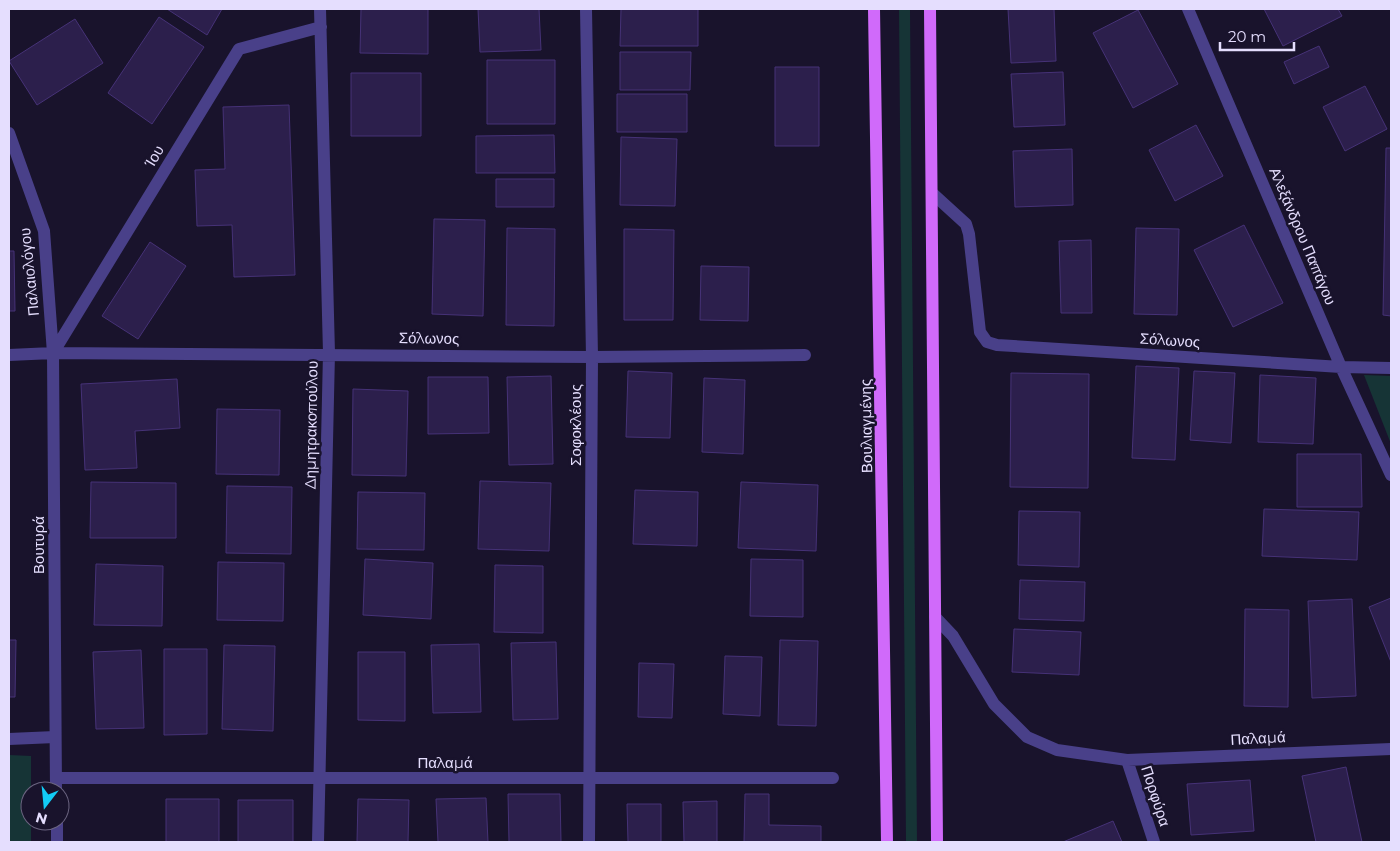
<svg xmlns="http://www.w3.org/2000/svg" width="1400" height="851" viewBox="0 0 1400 851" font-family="Montserrat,sans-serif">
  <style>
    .green { fill: #163436 }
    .building { fill: #2c1f4c; stroke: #463277 }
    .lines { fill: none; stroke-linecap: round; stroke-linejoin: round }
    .lane { stroke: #494089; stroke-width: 12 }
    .street { stroke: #494089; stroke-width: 12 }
    .primary { stroke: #d06afa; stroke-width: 12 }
    .labels { text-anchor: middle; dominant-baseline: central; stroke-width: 5; stroke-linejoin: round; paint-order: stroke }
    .street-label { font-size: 15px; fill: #e5defe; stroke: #19132c }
  </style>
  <rect width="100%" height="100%" fill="#19132c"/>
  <path class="green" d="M899 9H910L917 842H906Z
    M1364 375 1391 376V444Z
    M9 755 31 756V842H9Z"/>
  <path class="building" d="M167 9H222L207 35Z
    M361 9H428V54L360 53Z
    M478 9H539L541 50 480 52Z
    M621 9H698V46H620Z
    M1008 9H1054L1056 61 1011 63Z
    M1264 9H1338L1342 16 1283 46Z
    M1138 10 1178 84 1133 108 1093 33Z
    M159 17 204 47 152 124 108 93Z
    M75 19 103 63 37 105 9 61Z
    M1319 46 1329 67 1294 84 1284 62Z
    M620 52H691L690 90H620Z
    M487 60H555V124H487Z
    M775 67H819V146H775Z
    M1063 72 1065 125 1014 127 1011 74Z
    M351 73H421V136H351Z
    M1365 86 1387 129 1345 151 1323 107Z
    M617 94H687V132H617Z
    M289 105 295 275 234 277 232 225 197 226 195 170 225 169 223 107Z
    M1196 125 1223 176 1175 201 1149 150Z
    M554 135 555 173H476V136Z
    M621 137 677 139 675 206 620 205Z
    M1386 148H1391V316L1383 315Z
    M1072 149 1073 205 1015 207 1013 151Z
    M496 179H554V207H496Z
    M434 219 485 220 483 316 432 314Z
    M1244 225 1283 303 1233 327 1194 250Z
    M507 228 555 229 554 326 506 325Z
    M1136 228 1179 229 1177 315 1134 314Z
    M624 229 674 230 673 320H624Z
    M1091 240 1092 313H1061L1059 241Z
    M150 242 186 266 138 339 102 316Z
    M9 251H14L15 311H9Z
    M701 266 749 267 748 321 700 320Z
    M1136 366 1179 368 1175 460 1132 458Z
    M628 371 672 373 670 438 626 437Z
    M1194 371 1235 373 1231 443 1190 440Z
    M1011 373 1089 374 1088 488 1010 487Z
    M1260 375 1316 378 1313 444 1258 442Z
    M551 376 553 464 509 465 507 377Z
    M428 377H488L489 433 428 434Z
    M704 378 745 380 743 454 702 452Z
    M177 379 180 428 135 431 137 468 85 470 81 384Z
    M353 389 408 391 406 476 352 475Z
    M217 409 280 410 279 475 216 474Z
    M1297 454H1361L1362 507H1297Z
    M480 481 551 483 549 551 478 549Z
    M91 482 176 483V538H90Z
    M741 482 818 485 816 551 738 548Z
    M227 486 292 487 291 554 226 553Z
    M635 490 698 492 697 546 633 544Z
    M358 492 425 493 424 550 357 549Z
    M1264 509 1359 512 1357 560 1262 556Z
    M1019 511 1080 512 1079 567 1018 565Z
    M365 559 433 563 431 619 363 615Z
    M751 559 803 560V617L750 616Z
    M218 562 284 563 283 621 217 620Z
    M96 564 163 566 162 626 94 625Z
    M495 565 543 566V633L494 632Z
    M1020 580 1085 582 1084 621 1019 619Z
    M1391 598V662L1369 607Z
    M1352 599 1356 696 1312 698 1308 601Z
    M1245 609 1289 610 1288 707 1244 706Z
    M1014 629 1081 632 1079 675 1012 672Z
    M9 640H16L15 697H9Z
    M780 640 818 641 816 726 778 725Z
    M556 642 558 719 513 720 511 643Z
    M479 644 481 712 433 713 431 645Z
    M224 645 275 646 273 731 222 729Z
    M164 649H207V734L164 735Z
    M141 650 144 728 96 729 93 652Z
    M358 652H405V721L358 720Z
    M725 656 762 657 760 716 723 714Z
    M639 663 674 664 672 718 638 717Z
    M1346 767 1362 842H1316L1302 776Z
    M1250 780 1254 831 1191 835 1187 784Z
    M508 794H560L561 842H509Z
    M745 794H769V825L821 826V842H744Z
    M486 798 488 842H438L436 799Z
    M166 799H219V842H166Z
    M358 799 409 800 408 842H357Z
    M238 800H293V842H238Z
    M717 801V842H684L683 802Z
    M627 804H661V842H628Z
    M1113 821 1122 842H1063Z"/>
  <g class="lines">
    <path class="lane" d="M935 617 953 636 994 704 1027 737 1057 750 1127 760"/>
    <path class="street" d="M586 9 592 357 589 842
      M1188 9 1341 367 1391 475
      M9 133 44 231 53 353 56 791
      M932 193 966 224 969 234 980 332 987 342 997 345 1341 367 1391 368
      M53 353 239 49 321 27
      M9 355 53 353 592 357 805 355
      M9 739 55 737
      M56 778H833
      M57 821V842
      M318 842 329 353 320 9
      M1154 842 1127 760 1391 749"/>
    <path class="primary" d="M874 9 887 842
      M930 9 937 842"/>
  </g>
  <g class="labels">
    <g class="street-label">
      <text transform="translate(154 156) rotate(-59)">Ίου</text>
      <text transform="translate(1303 236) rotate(67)">Αλεξάνδρου Παπάγου</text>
      <text transform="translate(29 272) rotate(-96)">Παλαιολόγου</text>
      <text transform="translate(429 338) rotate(1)">Σόλωνος</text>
      <text transform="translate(1170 340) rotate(4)">Σόλωνος</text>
      <text transform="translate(311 425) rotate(-89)">Δημητρακοπούλου</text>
      <text transform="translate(575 425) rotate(-90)">Σοφοκλέους</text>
      <text transform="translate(866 426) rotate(-91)">Βουλιαγμένης</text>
      <text transform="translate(38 545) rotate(-90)">Βουτυρά</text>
      <text transform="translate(1258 738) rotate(-3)">Παλαμά</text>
      <text x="445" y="762">Παλαμά</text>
      <text transform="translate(1156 796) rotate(72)">Πορφύρα</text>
    </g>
  </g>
  <rect width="1400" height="851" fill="none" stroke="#e5defe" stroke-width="20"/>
  <g transform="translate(45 806) rotate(196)"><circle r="24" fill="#19132c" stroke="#6b6480"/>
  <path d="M0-4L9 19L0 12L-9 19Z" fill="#12ccf6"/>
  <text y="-8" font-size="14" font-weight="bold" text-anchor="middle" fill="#e5defe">N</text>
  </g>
  <path d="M1220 42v8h74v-8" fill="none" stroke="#e5defe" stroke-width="2.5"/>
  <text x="1228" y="42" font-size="15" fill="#e5defe" stroke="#19132c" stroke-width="4" paint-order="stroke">20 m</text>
</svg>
